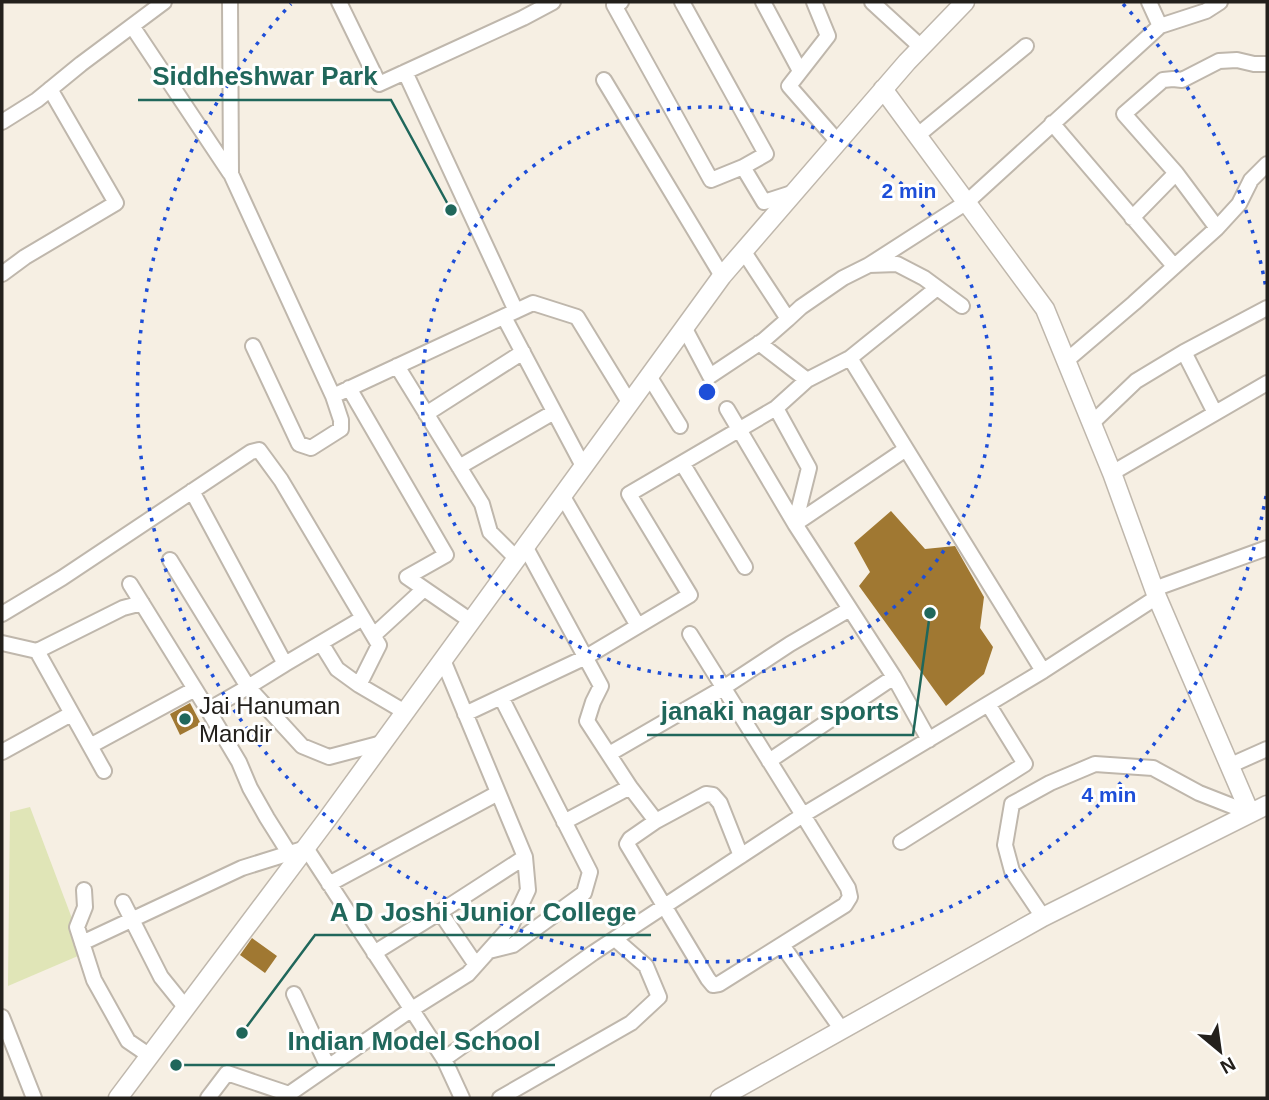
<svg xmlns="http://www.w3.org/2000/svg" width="1269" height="1100" viewBox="0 0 1269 1100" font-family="Arial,sans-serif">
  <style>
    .green { fill: #e0e5b7 }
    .building { fill: #a07832 }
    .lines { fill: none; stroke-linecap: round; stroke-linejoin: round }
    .minor-casing { stroke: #bfb7ac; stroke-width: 18 }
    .tertiary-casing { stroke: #bfb7ac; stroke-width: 21 }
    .minor { stroke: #fff; stroke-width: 14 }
    .tertiary { stroke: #fff; stroke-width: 18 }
    .ring { fill: none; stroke: #1d4ed8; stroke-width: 3.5; stroke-dasharray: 3.5 7 }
    .poi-dot { fill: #20675b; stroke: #fff; stroke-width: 2.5 }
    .labels { text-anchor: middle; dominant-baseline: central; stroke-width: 6; stroke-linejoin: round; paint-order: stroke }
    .poi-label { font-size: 24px; fill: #23201c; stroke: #fff; text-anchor: start }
    .centre { fill: #1d4ed8; stroke: #fff; stroke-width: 3.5 }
    .ring-label { font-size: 21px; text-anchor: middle; font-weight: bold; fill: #1d4ed8; stroke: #fff; stroke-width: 6; stroke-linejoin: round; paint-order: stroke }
    .leader { fill: none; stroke: #20675b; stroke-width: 2.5 }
    .callout-dot { fill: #20675b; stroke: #fff; stroke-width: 2.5 }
    .callout-label { font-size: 26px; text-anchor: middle; font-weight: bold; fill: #20675b; stroke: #fff; stroke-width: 6; stroke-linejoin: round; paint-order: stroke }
  </style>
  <rect width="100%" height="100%" fill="#f6efe3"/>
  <path class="green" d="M30 807 85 953 8 986 10 812Z"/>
  <path class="building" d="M891 511 925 549 955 546 984 597 980 628 993 647 984 674 946 706 859 586 870 572 854 543Z
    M190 703 201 724 180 735 170 714Z
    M252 938 277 956 265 973 240 955Z"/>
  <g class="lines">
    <defs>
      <path id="minor" d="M230 2 231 174 333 396 533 303 577 317 629 402
        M339 2 379 84 523 18 553 2
        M621 2 614 5 711 180 743 167
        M682 2 766 154 743 167 764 202 795 192
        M763 2 800 71
        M814 2 828 36 789 86 838 142
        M872 2 921 47
        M132 26 230 173
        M1160 26 1206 11 1220 2
        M405 72 516 311
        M604 80 722 276
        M2 122 37 100 81 64 164 2
        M1052 123 1174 266
        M918 135 1026 46
        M1132 218 1176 173
        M1217 228 1176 173 1124 114 1163 80 1173 79 1182 80 1219 61 1237 60 1254 64H1267
        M744 252 788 319 801 307 843 278 869 265 897 264 924 278 962 306
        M869 265 967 202 1160 26 1149 2
        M2 274 25 257 116 203 50 89
        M937 288 850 358 1043 671
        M504 317 583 466
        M684 327 710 376 764 340 788 319
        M759 343 807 380 776 408 809 468 795 524
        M253 346 299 444 311 448 341 429V420L333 396
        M1184 352 1215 413
        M1066 361 1134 303 1217 228 1239 204 1251 180 1267 164
        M397 366 482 504 490 532 516 558
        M649 376 680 426
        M807 380 850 358
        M349 388 446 555 407 577 471 621
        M727 409 795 524 894 677
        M426 414 523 352
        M1091 424 1136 381 1184 352 1267 308
        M682 463 745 567
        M459 467 554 412
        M1112 473 1267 383
        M192 491 285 664 363 618
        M562 495 638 626
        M795 524 906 449
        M525 546 601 686 593 702 587 721 630 787 656 821 706 794 713 795 720 803 741 856
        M170 560 248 687 285 664
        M130 584 208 710 248 687 302 746 329 757 382 743
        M1154 589 1267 548
        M2 614 62 578 251 452 259 450 281 480 379 645 359 685 405 712
        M374 635 424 589
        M2 643 37 651 123 608 142 603
        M321 643 337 669 359 685
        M37 651 104 771
        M208 710 239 762 250 788 267 818 289 853
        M465 714 586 657 690 595 629 494 776 408
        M90 746 195 689
        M2 752 71 714
        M609 754 723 688 790 644 850 609
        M769 761 894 677 929 740
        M1231 765 1267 749
        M656 821 630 839 627 844 708 979 713 985 719 984 845 905 850 897 848 888 803 815 1043 671 1157 597
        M564 822 630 787
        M901 842 1025 764 988 704
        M329 884 498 793
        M84 890 85 907 77 927 94 980 128 1041 150 1056
        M123 902 161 977 186 1008
        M440 912 525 857
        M1043 917 1012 871 1005 845 1012 804 1050 783 1095 764 1153 768 1199 793 1250 813
        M82 943 242 868 306 848 444 1059 593 953 803 815 690 634
        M782 945 842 1030
        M489 951 513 945 584 893 590 872 501 697
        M374 953 440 912 476 965
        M294 994 328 1067
        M2 1017 34 1098
        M444 1059 462 1098
        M208 1098 227 1073 289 1094 412 1009 468 974 511 926 528 890 525 857 443 660
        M500 1098 631 1023 659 997 646 966 615 939"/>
      <path id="tertiary" d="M883 89 1045 309 1112 473 1157 597 1250 813
        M118 1098 328 818 722 276 907 62 965 2
        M720 1098 1043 917 1267 805"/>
    </defs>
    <use href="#minor" class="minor-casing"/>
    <use href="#tertiary" class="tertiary-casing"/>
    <use href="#minor" class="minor"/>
    <use href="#tertiary" class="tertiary"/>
  </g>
  <g class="ring">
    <circle cx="707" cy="392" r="285"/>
    <path d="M1266 496A569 569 0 1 1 291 4M1123 4A569 569 0 0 1 1266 288"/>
  </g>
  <circle class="poi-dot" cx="185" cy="719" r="7"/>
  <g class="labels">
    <g class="poi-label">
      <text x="199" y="705">Jai Hanuman<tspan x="199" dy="28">Mandir</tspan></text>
    </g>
  </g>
  <circle cx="707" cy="392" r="10" class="centre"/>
  <g class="ring-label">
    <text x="909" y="198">2 min</text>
    <text x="1109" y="802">4 min</text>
  </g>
  <path class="leader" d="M451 210L391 100H138M930 613L913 735H647M242 1033L315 935H651M176 1065L274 1065H555"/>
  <g class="callout-dot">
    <circle cx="451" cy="210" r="7"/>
    <circle cx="930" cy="613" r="7"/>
    <circle cx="242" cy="1033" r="7"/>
    <circle cx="176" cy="1065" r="7"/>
  </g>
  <g class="callout-label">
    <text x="265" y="85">Siddheshwar Park</text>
    <text x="780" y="720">janaki nagar sports</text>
    <text x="483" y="921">A D Joshi Junior College</text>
    <text x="414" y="1050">Indian Model School</text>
  </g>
  <rect width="1269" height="1100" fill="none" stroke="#23201c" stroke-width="7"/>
  <g transform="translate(1220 1051) rotate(151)" stroke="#ffffff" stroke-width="5" paint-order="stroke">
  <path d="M0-5L12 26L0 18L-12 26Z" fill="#23201c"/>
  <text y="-10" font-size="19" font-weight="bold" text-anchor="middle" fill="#23201c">N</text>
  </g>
</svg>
